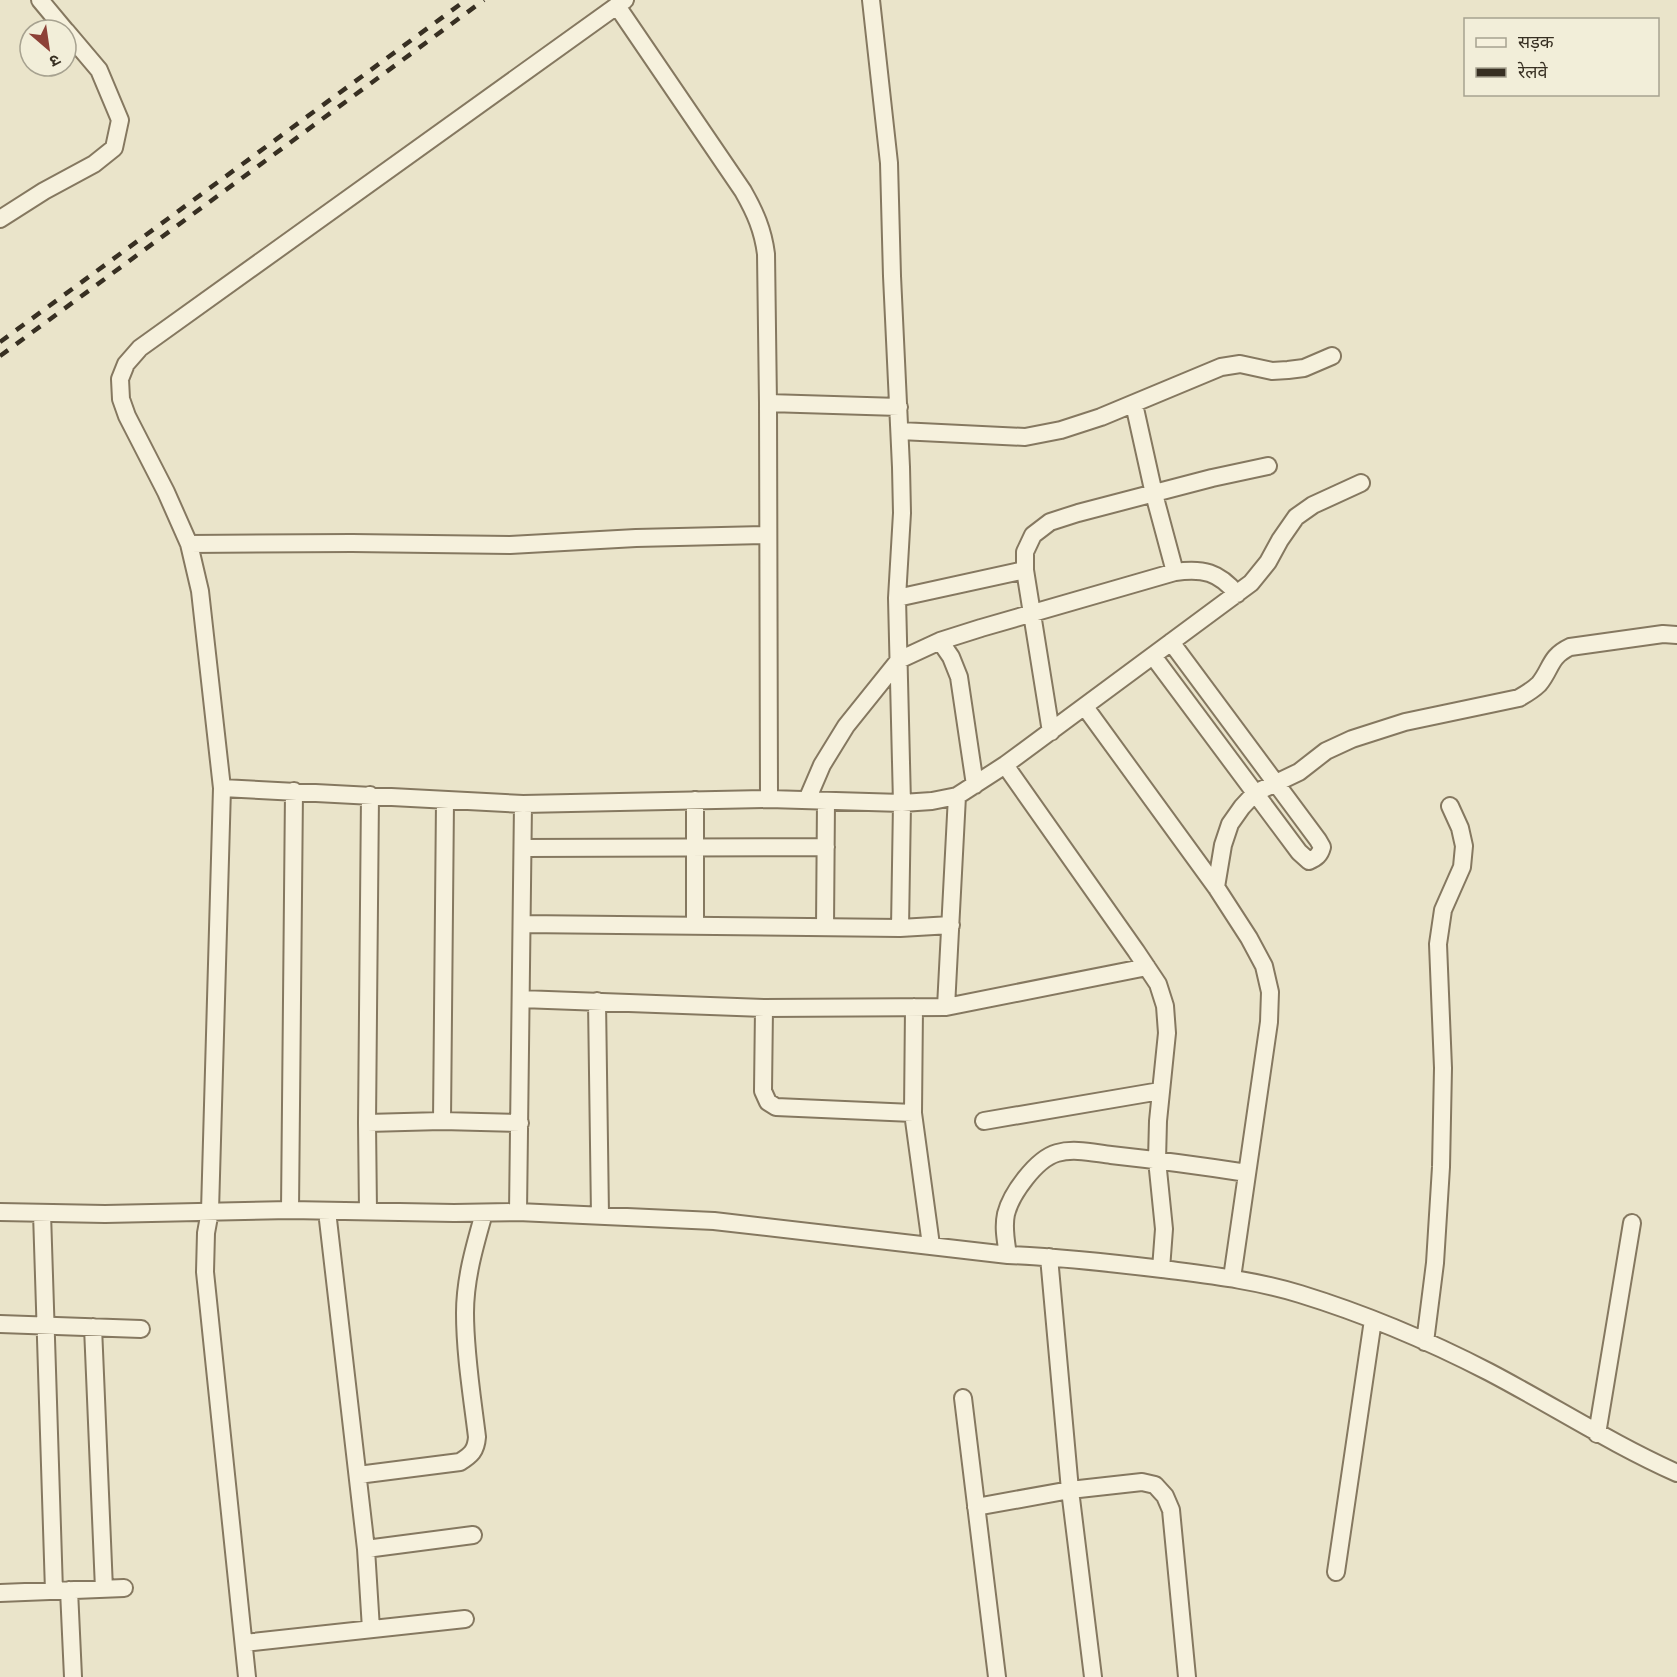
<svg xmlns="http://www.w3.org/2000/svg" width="1677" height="1677" viewBox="0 0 1677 1677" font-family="Literata,'Noto Sans Devanagari',serif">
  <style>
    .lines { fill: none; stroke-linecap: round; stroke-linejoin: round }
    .minor-casing { stroke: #857860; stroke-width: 20 }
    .minor { stroke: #f6f1dd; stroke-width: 16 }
    .rail { stroke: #372f22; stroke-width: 4.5; stroke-dasharray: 10 10; stroke-linecap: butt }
  </style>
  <rect width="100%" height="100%" fill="#eae4ca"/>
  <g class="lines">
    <defs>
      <path id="minor" d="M40 0 65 30
        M871 0 889 163 892 276 901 467 902 513 897 598 902 803 900 928
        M617 6 743 191C755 212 763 230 766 254L768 403 769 799
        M0 219 44 191 94 164 114 148 120 120 99 70 66 31
        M768 403 899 407
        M1134 404 1154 494 1175 572
        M900 431 1025 437 1061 430 1101 417 1221 367 1240 364 1272 371 1288 370 1304 368 1332 356
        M189 544 352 543 510 545 636 538 768 535
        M897 598 1025 570
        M940 641 951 657 959 677 975 785
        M1153 656 1299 852 1309 861C1316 858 1320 855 1322 847L1318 840 1171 642
        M1085 707 1216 887 1249 938 1264 966 1270 992 1269 1022 1232 1278
        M1051 732 1025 570V552L1033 535 1050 522 1078 513 1212 478 1268 466
        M1005 765 1136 951 1158 984 1165 1006 1167 1033 1158 1121 1157 1160 1164 1229 1161 1269
        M222 788 200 591 189 544 166 492 127 416 121 399 120 379 126 364 140 348 625 0
        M807 800 822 765 846 726 899 660 940 641 981 628 1175 572C1203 568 1219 572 1237 594
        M523 804 769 799 902 803 932 801 957 796 1005 765 1251 583 1268 562 1280 540 1296 517 1313 505 1361 483
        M523 848 826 847
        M1216 887 1223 845 1230 824 1242 807 1255 793 1299 772 1326 751 1352 739 1405 722 1519 698C1526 694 1533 690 1539 684 1552 668 1549 657 1570 647L1663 634 1677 635
        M522 924 900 928 951 925
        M695 926V800
        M825 927 826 801
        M521 999 764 1008 946 1007 957 796
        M597 1001 600 1215
        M914 1007 913 1113 931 1245
        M946 1007 1147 967
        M764 1008 763 1091 768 1102 776 1107 913 1113
        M442 1121 445 801
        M984 1121 1160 1091
        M367 1123 442 1121 520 1123
        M290 1210 294 791
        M327 1211 366 1549 371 1629
        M368 1211 367 1123 370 795
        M0 1212 105 1214 290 1210 454 1213 518 1212 714 1221 1008 1255C1059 1257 1111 1263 1162 1269 1208 1275 1255 1280 1300 1294 1365 1314 1429 1341 1489 1372 1552 1405 1612 1444 1677 1473
        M42 1213 54 1591
        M1008 1255C1006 1241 1003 1228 1006 1214 1011 1194 1036 1159 1057 1153 1074 1148 1094 1153 1111 1155 1157 1160 1202 1166 1247 1173
        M1049 1257 1070 1490 1093 1677
        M0 1324 141 1329
        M93 1327 104 1589
        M1425 1342 1435 1263 1441 1167 1443 1068 1438 944 1443 910 1462 867 1464 846 1460 828 1450 806
        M963 1398 997 1677
        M1597 1434 1632 1223
        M358 1475 460 1462C471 1455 476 1451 477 1437 472 1396 465 1354 465 1313 465 1278 475 1245 484 1213
        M976 1507 1070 1490 1142 1482 1155 1485 1165 1496 1171 1510 1187 1677
        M366 1549 473 1535
        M1336 1572 1373 1320
        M69 1590 73 1677
        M0 1593 124 1588
        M244 1643 465 1619
        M247 1677 205 1272 206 1233 210 1211 222 788 523 804 518 1212"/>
    </defs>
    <use href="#minor" class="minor-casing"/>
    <use href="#minor" class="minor"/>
    <path class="rail" d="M0 342 466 0
      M0 356 484 0"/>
  </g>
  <rect x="1464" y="18" width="195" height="78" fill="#f2eed9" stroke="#a7a290" stroke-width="1.5"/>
  <rect x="1476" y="38" width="30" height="9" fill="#f6f1dd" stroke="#a7a290" stroke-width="1.5"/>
  <text x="1518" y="48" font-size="18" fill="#372f22">सड़क</text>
  <rect x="1476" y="68" width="30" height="9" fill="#372f22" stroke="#a7a290" stroke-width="1.5"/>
  <text x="1518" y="78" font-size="18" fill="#372f22">रेलवे</text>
  <g transform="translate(48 48) rotate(151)"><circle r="28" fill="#f2eed9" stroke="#a7a290" stroke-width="1.5"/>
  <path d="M0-4.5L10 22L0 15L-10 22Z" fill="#8d4137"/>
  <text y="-9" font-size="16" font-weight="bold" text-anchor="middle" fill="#372f22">उ</text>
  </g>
</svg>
